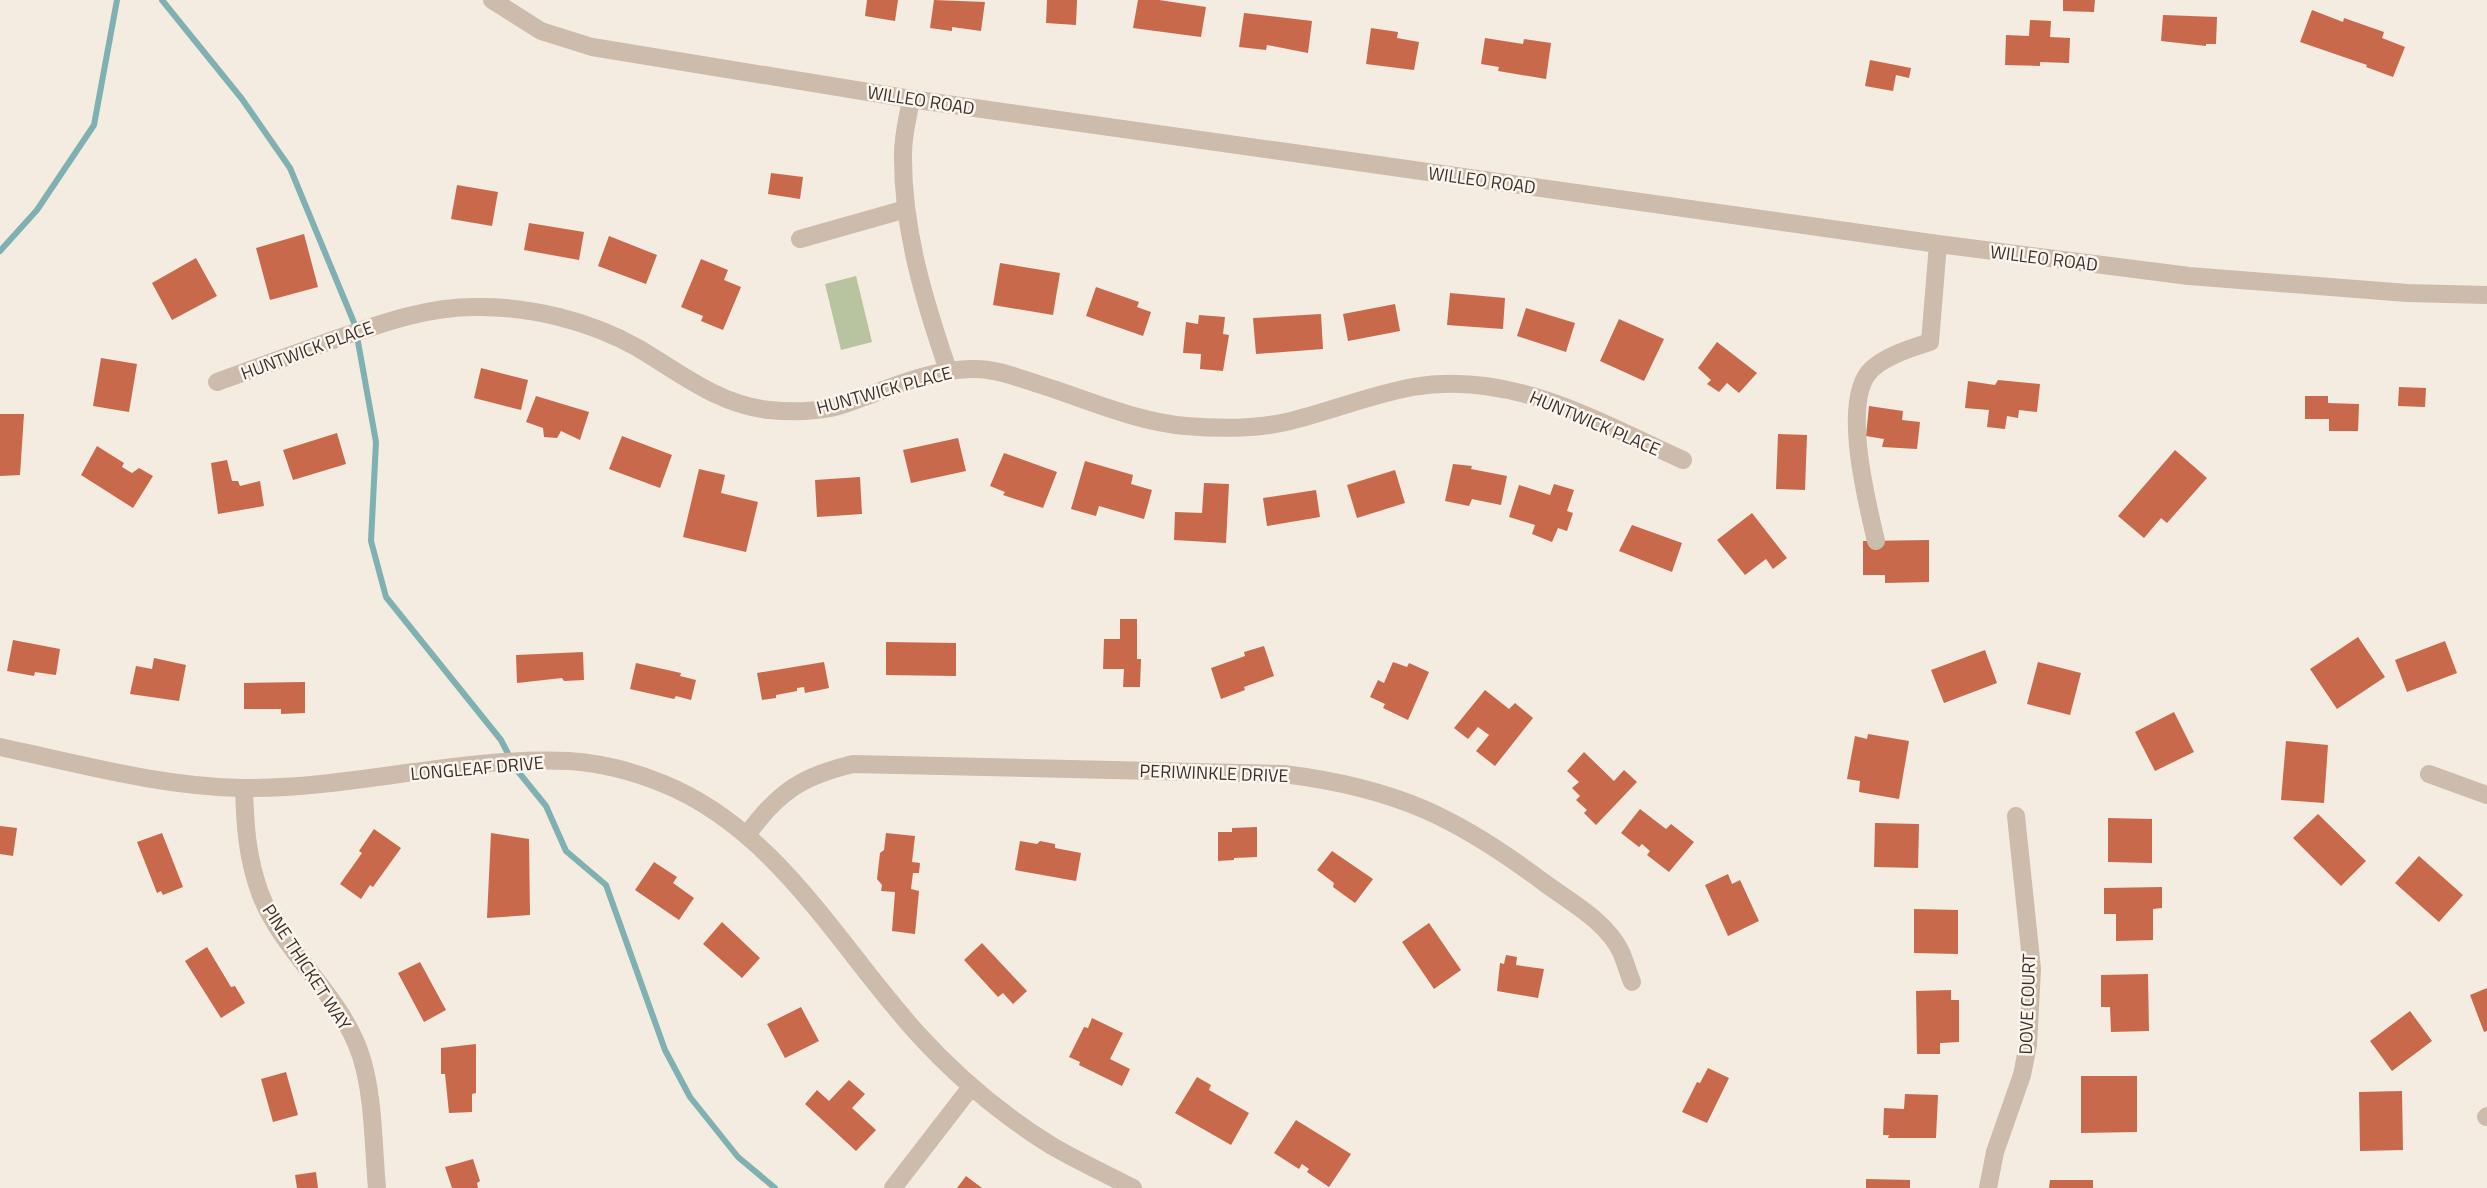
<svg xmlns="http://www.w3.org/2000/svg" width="2487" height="1188" viewBox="0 0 2487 1188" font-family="'Titillium Web',sans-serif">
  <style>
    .green { fill: #b8c4a0 }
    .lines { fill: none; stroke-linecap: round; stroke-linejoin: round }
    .stream { stroke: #7fb0b2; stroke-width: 6 }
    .building { fill: #c8694b }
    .minor { stroke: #cdbbac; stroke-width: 18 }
    .labels { text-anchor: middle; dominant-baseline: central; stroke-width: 5; stroke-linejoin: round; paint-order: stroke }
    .street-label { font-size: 18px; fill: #3b302b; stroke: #fbf5ee }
  </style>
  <rect width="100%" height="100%" fill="#f4ebe1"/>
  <path class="green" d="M856 276 872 342 841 350 825 284Z"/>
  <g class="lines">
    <path class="stream" d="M162 0 242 99 290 168 355 325 376 442 371 541 386 597 501 740 516 769 546 806 566 851 606 885 665 1050 690 1097 738 1157 775 1188
      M0 251 37 210 94 125 117 0"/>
  </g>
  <path class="building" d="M867 0H898L895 21 865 16Z
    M934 0 985 2 981 31 952 27V31L930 28Z
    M1047 0H1077L1076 25 1046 23Z
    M1138 0H1159L1206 7 1201 37 1133 28Z
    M2063 0H2095L2094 12 2063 11Z
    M2312 10 2343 22 2344 18 2384 32 2382 38 2405 47 2393 77 2366 67 2367 65 2300 42Z
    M1244 13 1312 21 1308 53 1267 45 1266 50 1239 47Z
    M2163 15 2217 17 2216 44H2206V46L2161 41Z
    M2030 20 2051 21 2050 37 2070 38 2069 63 2040 62V66L2005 65 2006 35 2029 36Z
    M1371 28 1398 32 1397 38 1419 42 1414 70 1366 64Z
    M1485 38 1523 44 1524 39 1551 43 1546 79 1498 71 1499 67 1481 64Z
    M1870 60 1911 68 1909 78 1896 75 1893 91 1865 86Z
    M771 173 803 177 800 199 768 194Z
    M457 185 498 192 492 226 451 219Z
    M529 223 584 232 579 260 524 250Z
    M304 234 318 287 270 300 256 248Z
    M609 236 657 255 646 284 598 266Z
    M196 258 217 296 172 320 152 283Z
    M701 259 728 270 724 280 741 287 723 330 701 321 703 316 681 307Z
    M1000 263 1060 273 1053 315 993 305Z
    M1096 287 1139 302 1137 307 1151 312 1143 336 1086 316Z
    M1450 293 1505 298 1503 329 1447 325Z
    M1395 304 1400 331 1348 341 1343 314Z
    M1526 308 1575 323 1566 352 1517 336Z
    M1321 314 1323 349 1256 354 1253 318Z
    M1199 315 1225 317 1223 334 1229 335 1223 371 1200 369 1201 354 1183 353 1186 322 1198 324Z
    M1619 319 1664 339 1644 381 1600 361Z
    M1717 342 1757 373 1739 393 1727 383 1719 392 1707 384 1711 380 1698 368Z
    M101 358 137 364 129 412 93 406Z
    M481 368 528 380 521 410 474 398Z
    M1998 380 2040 384 2037 412 2019 410 2018 418 2007 416 2005 429 1987 427 1989 410 1965 408 1968 381 1995 385Z
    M2399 387 2426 388 2425 407 2398 406Z
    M536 396 589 412 580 440 561 431 557 438 544 437 543 428 526 422Z
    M2305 396H2328V403L2359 404 2358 431H2329V419H2305Z
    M1869 406 1903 411 1902 420 1920 422 1917 449 1882 447 1884 439 1866 436Z
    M0 414H24L20 475 0 476Z
    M337 433 346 464 293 480 283 450Z
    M1778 434 1807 435 1805 490 1776 489Z
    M622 436 672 455 660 488 609 469Z
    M958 438 966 471 911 483 903 450Z
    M97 446 124 463 122 467 132 473 139 468 153 476 133 508 81 475Z
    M2175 450 2207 478 2167 523 2161 518 2144 538 2118 516Z
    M1004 453 1057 472 1043 508 1003 495 1005 492 990 486Z
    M227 460 232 481H238L240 486 260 481 264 506 218 514 211 463Z
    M1085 461 1133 475 1131 484 1152 490 1144 519 1099 506 1096 516 1071 509Z
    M1453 464 1472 466 1471 469 1507 476 1501 505 1472 499 1469 506 1445 501Z
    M699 469 725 475 721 493 758 502 746 552 683 537Z
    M1395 470 1405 503 1357 518 1347 485Z
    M860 477 862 514 817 517 815 480Z
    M1204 483 1229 484 1226 543 1174 540 1175 512 1202 513Z
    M1554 484 1574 490 1567 511 1573 513 1567 531 1558 528 1552 542 1532 534 1535 525 1509 517 1519 485 1550 495Z
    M1316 490 1320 517 1267 526 1263 498Z
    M1752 513 1787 558 1773 569 1766 559 1745 575 1717 540Z
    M1632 525 1682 543 1672 572 1619 551Z
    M1929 540V582L1885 583V575H1863V541Z
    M1120 619H1137V659H1141L1140 687H1123L1124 669H1103L1104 639H1120Z
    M2358 637 2385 677 2337 709 2310 669Z
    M13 640 60 649 56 675 35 672 34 676 7 671Z
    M2445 641 2457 673 2407 692 2395 660Z
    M886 642 956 643V676L886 675Z
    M1264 646 1274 676 1244 687 1245 690 1221 699 1211 668 1245 656 1244 652Z
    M1985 650 1997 683 1944 703 1931 670Z
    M583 652 584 680 564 681 562 678 517 683 516 655Z
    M154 658 186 665 179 701 130 694 136 666 152 669Z
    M824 662 829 688 805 693 804 687 797 688V691L776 695V698L762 700 757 673Z
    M1393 662 1407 667 1409 663 1429 672 1408 720 1383 708 1385 704 1370 697 1378 680 1384 683Z
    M2038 662 2081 673 2070 715 2027 704Z
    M636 663 681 673 680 676 696 680 691 700 676 696 674 699 630 689Z
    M305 682V713L281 714V709H244V683Z
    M1485 690 1509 709 1515 703 1533 718 1495 766 1476 751 1489 735 1478 727 1468 739 1454 728Z
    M2174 712 2194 752 2155 771 2135 732Z
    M1868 734 1909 741 1899 799 1859 792 1860 781 1847 779 1855 736 1867 739Z
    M2286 741 2328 745 2324 803 2281 800Z
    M1584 752 1614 781 1624 770 1637 782 1596 825 1584 813 1587 810 1576 800 1580 796 1572 788 1579 782 1567 771Z
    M1640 809 1666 829 1671 824 1694 842 1669 872 1647 855 1650 851 1642 844 1639 847 1621 833Z
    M2318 814 2366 861 2341 886 2293 838Z
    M2108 818 2152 819V863L2108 862Z
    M1875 823 1919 824 1918 868 1874 867Z
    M0 826 17 828 13 856 0 854Z
    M1257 827V857L1234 858V860L1218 861V832H1232V828Z
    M374 829 401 848 373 887 370 885 361 899 340 884 362 853 359 851Z
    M162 833 183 887 163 895 161 891 157 893 137 842Z
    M491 833 529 839 530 915 487 918Z
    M886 833 915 836 912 862 920 863 919 873H913L911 889 919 891 915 934 892 931 895 892 881 891 882 885 877 879 880 853 884 850Z
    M1020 841 1037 844 1040 841 1055 844V848L1081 853 1076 881 1015 870Z
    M1332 851 1373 879 1355 903 1333 887 1334 883 1317 870Z
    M2419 856 2463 895 2439 922 2395 883Z
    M654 862 677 877 673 883 694 898 679 920 635 890Z
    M1728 874 1732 884 1740 880 1759 921 1728 936 1705 885Z
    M2162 887V908L2153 909V940L2116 941V914H2104V888Z
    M1914 909 1958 910V954L1914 953Z
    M722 922 760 958 742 978 703 944Z
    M1429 923 1461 970 1434 989 1402 942Z
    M982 943 1027 991 1013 1004 1003 993 998 997 964 960Z
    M207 947 231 987 235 986 245 1003 221 1018 185 961Z
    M1506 955 1517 957 1516 965 1544 969 1538 998 1497 991 1500 963 1504 964Z
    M420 962 446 1010 424 1022 398 973Z
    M2148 974 2149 1031 2111 1032 2110 1007H2101V975Z
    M2487 988V1031L2484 1032 2470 995Z
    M1951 990V1000H1959V1042L1940 1043V1054H1917L1916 991Z
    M801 1007 819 1041 785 1058 767 1024Z
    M2410 1011 2432 1041 2392 1071 2370 1041Z
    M1092 1018 1123 1033 1110 1059 1130 1069 1122 1086 1079 1065 1080 1062 1069 1057 1084 1027 1088 1028Z
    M476 1044V1093L472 1094V1112L449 1113 445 1074H441V1048Z
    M1708 1068 1729 1078 1707 1123 1682 1112 1697 1082 1700 1083Z
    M286 1072 298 1115 273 1122 261 1079Z
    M2081 1076H2137V1132L2081 1133Z
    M1197 1077 1211 1085 1209 1090 1249 1113 1231 1145 1175 1113Z
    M849 1080 865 1094 852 1108 876 1130 856 1151 805 1104 817 1090 829 1101Z
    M2402 1091 2403 1150 2360 1151 2359 1092Z
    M1905 1094 1938 1095 1936 1138H1888L1889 1135H1883L1884 1108 1904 1109Z
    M1296 1120 1351 1154 1329 1187 1307 1172 1309 1169 1302 1164 1299 1169 1274 1153Z
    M473 1159 480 1181 477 1183 478 1188H452L445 1167Z
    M316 1172 318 1188H297L295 1175Z
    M966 1176 982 1188H957Z
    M1866 1179 1910 1180V1188H1866Z
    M2050 1180H2093V1188H2049Z"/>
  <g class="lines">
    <path class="minor" d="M492 0 541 31 592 47 911 99 1938 244 2189 276 2407 293 2487 295
      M911 99C908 117 903 135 903 153 902 228 924 300 948 370
      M800 239 906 209
      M217 382C256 368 295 354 333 340 380 324 425 307 475 307 530 306 590 321 638 348 680 373 719 405 769 410 790 412 810 412 830 408 843 406 855 400 867 396 902 383 934 370 971 369 994 368 1016 377 1038 384 1086 399 1136 422 1186 426 1220 429 1254 429 1286 422 1329 412 1369 395 1413 387 1511 370 1597 421 1683 460
      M1876 541C1867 502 1840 398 1872 369 1887 355 1912 348 1930 342L1938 244
      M0 747C80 764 162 787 244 788 353 789 460 756 569 761 601 763 635 772 664 784 777 830 839 947 917 1033 956 1076 1002 1115 1052 1146 1078 1161 1106 1174 1133 1188
      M2429 774 2487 795
      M244 788C245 825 247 857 260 893 282 952 341 994 361 1056 374 1097 373 1145 377 1188
      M747 835C778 792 802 776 853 764L1284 774C1396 788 1457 817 1546 884 1572 903 1607 922 1621 952 1625 961 1628 972 1632 982
      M2486 1117 2487 1116
      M893 1188 971 1087
      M1988 1188 1995 1152 2022 1075 2028 1045 2032 969 2016 816"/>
  </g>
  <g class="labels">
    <g class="street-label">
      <text transform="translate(921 100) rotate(9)">WILLEO ROAD</text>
      <text transform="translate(1482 180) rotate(8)">WILLEO ROAD</text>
      <text transform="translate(2044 258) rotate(7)">WILLEO ROAD</text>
      <text transform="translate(307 350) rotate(-20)">HUNTWICK PLACE</text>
      <text transform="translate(884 390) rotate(-15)">HUNTWICK PLACE</text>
      <text transform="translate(1595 423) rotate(23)">HUNTWICK PLACE</text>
      <text transform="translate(477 768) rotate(-5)">LONGLEAF DRIVE</text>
      <text transform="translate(1214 773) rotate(2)">PERIWINKLE DRIVE</text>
      <text transform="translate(307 967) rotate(57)">PINE THICKET WAY</text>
      <text transform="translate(2027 1004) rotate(-88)">DOVE COURT</text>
    </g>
  </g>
</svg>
